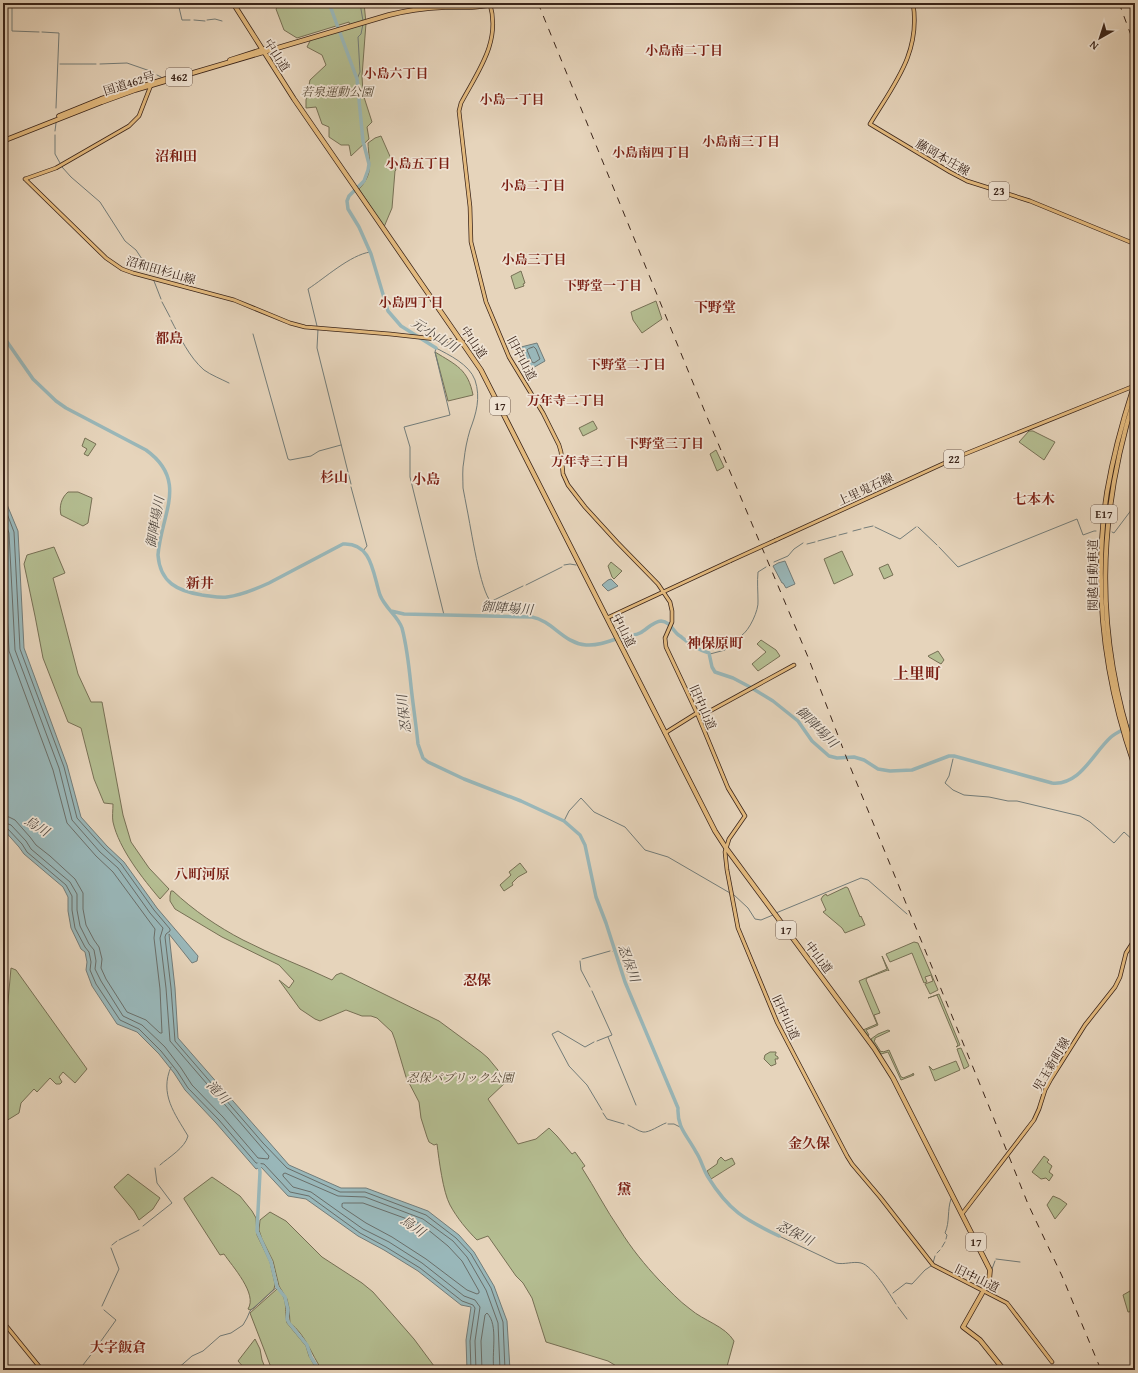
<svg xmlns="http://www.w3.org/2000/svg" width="1138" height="1373" viewBox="0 0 1138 1373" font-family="'Gentium Book Plus','Noto Serif JP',serif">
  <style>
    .green { fill: #b4bd91; stroke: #777055 }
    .water { fill: #99b7b9; stroke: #737c79 }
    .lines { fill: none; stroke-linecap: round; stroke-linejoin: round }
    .shore { stroke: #6a6e69; stroke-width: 1 }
    .stream { stroke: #737c79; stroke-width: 1 }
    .river { stroke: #99b7b9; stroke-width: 3.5 }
    .major-casing { stroke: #3a2419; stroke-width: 4.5 }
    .highway-casing { stroke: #3a2419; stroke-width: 5.5 }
    .major { stroke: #e3ba7e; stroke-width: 3 }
    .highway { stroke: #e3ba7e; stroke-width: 4 }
    .rail { stroke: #3a2419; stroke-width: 1; stroke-dasharray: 7 7; stroke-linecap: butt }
    .major-bridge-casing { stroke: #3a2419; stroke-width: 4.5; stroke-linecap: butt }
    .highway-bridge-casing { stroke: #3a2419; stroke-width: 5.5; stroke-linecap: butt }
    .major-bridge { stroke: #e3ba7e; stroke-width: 3 }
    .highway-bridge { stroke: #e3ba7e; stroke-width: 4 }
    .labels { text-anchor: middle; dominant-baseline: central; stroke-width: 3.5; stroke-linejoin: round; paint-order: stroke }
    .shield { fill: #efe3d3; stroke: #705d51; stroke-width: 1 }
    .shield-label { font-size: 11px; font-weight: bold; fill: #3a2419 }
    .street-label { font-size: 12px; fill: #3a2419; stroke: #efe3d3 }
    .park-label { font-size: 12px; font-style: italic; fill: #584a37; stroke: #efe3d3 }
    .neighbourhood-label { font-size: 13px; font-weight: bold; fill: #7a1f14; stroke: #efe3d3 }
    .water-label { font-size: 13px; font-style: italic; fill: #524941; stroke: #efe3d3 }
    .quarter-label { font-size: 14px; font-weight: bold; fill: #7a1f14; stroke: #efe3d3 }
    .district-label { font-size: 16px; font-weight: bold; fill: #7a1f14; stroke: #efe3d3 }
  </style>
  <rect width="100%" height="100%" fill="#e6d4bb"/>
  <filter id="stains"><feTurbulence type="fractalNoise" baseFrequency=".005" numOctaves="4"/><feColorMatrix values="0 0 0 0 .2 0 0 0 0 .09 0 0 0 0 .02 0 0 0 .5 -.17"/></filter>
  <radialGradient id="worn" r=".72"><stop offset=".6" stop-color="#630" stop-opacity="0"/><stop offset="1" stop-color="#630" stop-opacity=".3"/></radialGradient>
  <path class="green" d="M280 3H364L366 23 362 76 363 94 372 122 367 127 369 139 351 156 349 145H341L329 137V127L322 124 316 107 306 108V100L310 80 326 65 322 55 307 47 311 39 350 27 349 22 297 38 284 30 276 9Z
    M381 136 396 170 395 171 392 208 384 227 359 189C374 173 369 163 368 143L375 138Z
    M521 271 525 283 523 284 524 286 515 289 511 276Z
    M656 301 662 319 642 333 633 320 631 312Z
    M435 352C456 365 468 369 473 395L448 401Z
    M593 421 597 428V429L583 436 579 428Z
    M1029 431H1033L1055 442 1044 460 1019 442Z
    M85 438 96 444 88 456 84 454 87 449 82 446Z
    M716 450 724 467 717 471 710 454Z
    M68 492H78L92 498 88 523 83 526 61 515C59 507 61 498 68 492Z
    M54 547 65 573 53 578 78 674 91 702H102L123 815 131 842 149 868 169 889 160 899C143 879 119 849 113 822 112 817 113 810 113 804L104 803 94 779 81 728 68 722 43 658 35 616 24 564 27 555Z
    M842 551 853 575 834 584 824 559Z
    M611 562 622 571 614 579 612 577 608 566Z
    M888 564 893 575 884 579 879 568Z
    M761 640 776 650 780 656 758 671 752 664 766 652 757 644Z
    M938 651 944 660 941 664 929 657 928 656Z
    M520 863 527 872 518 877 512 883 513 885 504 891 500 885 511 875 509 872Z
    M846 887 848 888 860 917 861 916 865 925 845 933 842 928 823 912 826 910 821 899 823 896 826 894 827 896Z
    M171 891H173C193 910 218 927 243 940 272 955 303 966 332 980L336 975 341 973 439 1021 481 1052 488 1058 507 1081 488 1099 518 1144 536 1139 549 1128 557 1136 572 1154 575 1152 585 1166 582 1168C595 1188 606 1210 620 1230 631 1248 645 1265 659 1280 669 1290 679 1301 690 1309 704 1321 725 1326 734 1341L726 1370H623L608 1361 546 1342 532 1298 523 1283 516 1276 488 1236 477 1240C467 1230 457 1218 450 1205 443 1192 439 1160 437 1144L434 1145 429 1142 427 1137 421 1118 419 1102 406 1077 395 1040 392 1032 377 1018 371 1016H362L346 1010 320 1021 315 1019 300 1009 279 980 289 988 294 981 279 965 222 937 175 909 170 901V896Z
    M914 942 918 943 938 990 930 994 925 984 933 981 931 975 925 977 927 982 924 983 912 953 890 962 886 954Z
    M882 956 889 971 888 970 867 978 866 980 880 1013 874 1015 878 1025 866 1030 869 1035 868 1036 863 1030 877 1024 859 981 887 969Z
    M11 968 16 970 87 1069 75 1083 63 1072 59 1077 62 1082 60 1084H56L50 1078 37 1092 34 1089 21 1103 19 1113 6 1121 3 1116V1058Z
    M939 994 960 1045 956 1047 958 1045 937 995 928 998Z
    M888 1030 890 1031 875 1038V1040L874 1041 881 1052 882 1051 883 1052 889 1050 901 1077H902L903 1078 913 1074V1073L914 1075 901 1080 888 1052 881 1054 871 1039 878 1034Z
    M961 1048 969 1066 964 1069 957 1049Z
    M770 1052H776V1053L775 1055 778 1057V1059H775L776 1064 771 1066 764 1059 765 1055Z
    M956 1061 960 1070 935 1081 929 1066 933 1070Z
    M1044 1156 1049 1160 1047 1162 1052 1166 1049 1172 1053 1175 1049 1181 1046 1178 1041 1179 1032 1172Z
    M721 1157 725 1161 732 1158 735 1164 711 1179 707 1171 717 1164 718 1160Z
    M128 1174 160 1198 153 1209 139 1220 134 1211 114 1187Z
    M212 1177 240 1196 252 1211 256 1218 257 1235 270 1262 275 1284 274 1289 254 1308 250 1310 248 1309C258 1294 232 1266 224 1254L220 1255 184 1199V1198Z
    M1053 1196 1060 1199 1067 1204 1055 1219 1047 1205Z
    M270 1212 286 1221 322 1257 362 1283 373 1292 414 1339 437 1370H322C311 1354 306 1335 290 1323L289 1308 287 1299 279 1286 273 1261 262 1239 259 1230 260 1220Z
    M277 1289C289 1298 284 1311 287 1323L306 1346 309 1356 317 1370H272L250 1313Z
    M1130 1291H1135V1311L1128 1312 1123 1295Z
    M255 1339 260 1349 262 1360 266 1370H246L238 1361Z"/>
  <path class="water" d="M537 343 545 361 531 369 521 347Z
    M3 495 18 531 24 648 67 765 81 817 107 846 124 862 157 908 198 956 197 961 192 963 169 934 175 988 178 1038 289 1165 341 1188H366L428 1211 459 1235 474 1252 494 1286 507 1321 510 1370H467L466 1340 471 1307 461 1305 418 1271 384 1250 358 1236 306 1199 288 1196 261 1167 256 1169 216 1123 185 1090 174 1073 159 1054 137 1032 117 1024 92 986 86 970 87 962 85 952 81 949 71 928 68 911V897L63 887 24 854 19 847 3 829Z
    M785 561 795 584 786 588 783 583H782L773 566 778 563Z
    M611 579 618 586 608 591 602 585 608 580Z"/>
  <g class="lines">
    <path class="shore" d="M534 347 536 349 540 359 534 363 532 362 527 350 528 349Z
      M3 503 14 532 20 649 64 767 77 818 104 848 121 864 154 910 170 929V931L166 934 165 937 171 988 175 1041 263 1143 287 1168 340 1192H365L426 1215 456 1238 471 1254 491 1288 503 1322 505 1370
      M3 517 9 533 15 650 59 768 72 820 100 852 118 868 150 913 163 928 160 938 166 988 170 1041 269 1156 268 1159 258 1158 223 1117 192 1085 181 1068 165 1047 142 1025 123 1016 101 981 95 969 96 961 94 950 89 944 80 926 77 910V894L70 882 31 849 26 841 11 825 3 822
      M3 534 9 651 53 770 67 823 96 856 113 872 155 929 154 938 160 989 162 1033H160L146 1020 127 1012 106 979 101 968 102 959 99 947 94 940 86 925 83 909V893L75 879 50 856 36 845 30 837 15 820 9 817 3 816
      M3 827 7 828 22 844 27 852 66 885 72 896V910L75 928 85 947 89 952 91 962 90 970 96 984 120 1020 139 1029 161 1051 177 1071 188 1088 219 1120 256 1163 264 1164 290 1192 309 1196 360 1233 386 1247 420 1268 462 1301 473 1305 475 1308 470 1341 471 1370
      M344 1203H363L421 1224 448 1246 462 1261 479 1291V1293L477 1294 467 1290 426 1259 392 1237 366 1223 342 1207V1204Z
      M476 1370 475 1341 480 1307 475 1300 464 1296 422 1263 389 1242 363 1229 311 1192 293 1187 283 1176V1174L285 1173 338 1196 365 1197 423 1219 453 1241 467 1257 486 1290 498 1323 500 1370
      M482 1370 481 1341 485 1315 487 1313C499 1325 491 1354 494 1370"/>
    <path class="stream" d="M12 3V31L39 32
      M178 3 182 20H190
      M360 3 363 21
      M194 20 205 21
      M207 20 215 19 222 21
      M42 32 59 33 56 108
      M60 64H96
      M100 64 127 63 153 72
      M157 75 161 77
      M357 79 360 72 358 37 361 34 363 24
      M55 131 56 123
      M55 135V154L60 163
      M62 167 71 177 100 202 125 241 136 250 142 259
      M154 281 161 299
      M162 302 170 317
      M171 320C180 337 189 357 204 370 211 375 221 379 229 383
      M317 326 308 289C325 278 350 255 370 252
      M318 329 317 348 351 484
      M253 334 288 459 290 460 311 456 319 451 341 445
      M351 487 367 546 363 551
      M875 527 900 539 916 527
      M918 527 937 545
      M864 528 873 526
      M853 531 861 529
      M1112 532 1114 533 1135 505
      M839 535 847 533
      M818 541 836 536
      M807 544 815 542
      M939 547 958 567 1077 519 1083 535 1094 531H1096
      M774 562 788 556 794 549 803 543
      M564 565 570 564 576 565
      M526 585 562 567
      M492 601 523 586
      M444 615 410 477V447L404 427 450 415 435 352 436 348C449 355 469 364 475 380 481 398 476 414 470 430 467 440 465 450 464 460 462 469 463 479 463 488 464 495 466 502 467 509 471 528 480 591 491 602
      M742 635C749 631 759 610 758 601 758 592 757 582 758 572L766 567
      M710 654 725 650 739 637
      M1131 725 1130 700 1135 696
      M954 757V756
      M953 759 949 776 945 783 953 790 964 795 989 797 1008 801H1017L1080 816 1090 822 1114 843 1124 832 1135 842
      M564 821 569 811 581 798 594 812 625 827 645 850 668 857 730 893
      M733 894 748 908 755 919 761 920 773 915
      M776 913 861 878 868 880 907 914
      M613 951 614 950
      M582 959 610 951
      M580 961 581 970 590 987
      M592 991 612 1035 597 1041
      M608 1037 636 1105
      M594 1042 585 1047 558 1031 552 1034 569 1066 587 1085 602 1110
      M603 1113 607 1119 624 1124
      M668 1124H674L680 1127
      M628 1125C633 1127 638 1131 643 1132 649 1133 660 1125 666 1123
      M160 1165C169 1157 185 1148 188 1136 175 1114 159 1094 171 1067
      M143 1226 172 1203 157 1183 155 1168
      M779 1236 836 1263C844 1265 853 1261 861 1263 873 1266 889 1293 896 1304
      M946 1239 947 1235 945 1233C950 1222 947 1210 951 1199
      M119 1240 139 1230
      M112 1245 117 1241
      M942 1247 945 1242
      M937 1253 940 1250
      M996 1259 1020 1262
      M933 1263 935 1256
      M992 1269 995 1261
      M893 1293 906 1283 912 1284 925 1270 931 1266
      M102 1306 119 1269 111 1248
      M898 1307 907 1319
      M101 1341 116 1320 104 1310
      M83 1365 100 1343
      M79 1370 82 1367
      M176 1370 192 1356 203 1351 220 1336 231 1333 243 1325 247 1318 250 1311 277 1287"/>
    <path class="river" d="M329 3 357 79 363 141 369 164 368 170 364 181 349 196 347 201 348 209 359 227 371 254 388 311 401 326 436 348
      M3 336 33 379 56 401 66 408 146 450C189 481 161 514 158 555 160 583 178 591 202 595 211 596 219 598 227 597 242 595 256 589 269 583L343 544C372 542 373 574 380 595 385 608 398 616 402 628 407 647 409 666 411 686 413 705 416 724 418 744L423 758 428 762 464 779 521 801 564 821 580 835 585 845 596 897 606 923 625 982 678 1108C677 1128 687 1135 696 1152 701 1159 703 1169 708 1177 729 1211 744 1219 779 1236
      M391 611 404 614 532 617C553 621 563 643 586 645 600 646 612 640 625 636 630 634 635 636 640 633 646 630 654 621 661 621 671 622 673 632 680 636 689 643 697 650 709 653L712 667 715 672 733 678 750 687 773 701 798 721 812 741 829 756 837 758 854 757 864 760 878 769 890 771 912 770 949 756H954L1052 783C1080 786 1093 753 1111 737 1116 733 1129 726 1135 724
      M259 1164 260 1172 257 1231 271 1262 277 1287 285 1297 288 1310 287 1319 289 1323 307 1345 311 1357 319 1370"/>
    <defs>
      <path id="major" d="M913 3C921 53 894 84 870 124L950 172 967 181 1030 201 1135 244
        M490 4C501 42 478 71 461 103L459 111 470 207 471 242 486 302 509 357 543 413 559 445 561 452 563 474 568 485 585 507 617 542 658 584 670 602 672 611V622L665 638 666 647 697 713 728 788 745 816 729 839 725 852 727 870 738 928 777 1022 847 1156 852 1164 880 1197 933 1265 1007 1303 1052 1362
        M25 179 106 258 122 269 133 273 234 300 290 323 305 327 390 334 463 342
        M25 179 56 168 129 126 139 116 151 85
        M776 540 960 456 1134 386
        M607 618 730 561
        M699 717 794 665
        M665 733 697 713
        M962 1214 1034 1120 1039 1109 1045 1090 1051 1079 1085 1025 1115 987 1120 977 1126 953 1135 939
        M3 1322 42 1370"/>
      <path id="highway" d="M233 3 294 99 481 370 715 831 726 848 874 1048 893 1078 990 1270 989 1281 963 1327 980 1340 1004 1370
        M454 5H470L485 3
        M230 60 271 47
        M59 116 101 99 185 73
        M3 141 102 102 135 90 389 15C408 10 426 8 445 7 463 7 480 8 498 3
        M1133 389C1122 423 1113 457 1107 492 1093 585 1104 679 1135 767
        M1135 396C1097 517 1094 634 1135 755"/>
    </defs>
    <use href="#major" class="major-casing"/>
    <use href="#highway" class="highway-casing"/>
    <use href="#major" class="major"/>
    <use href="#highway" class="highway"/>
    <path class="rail" d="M538 3 707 417 808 657 847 759 988 1104 1028 1204 1062 1276 1101 1370
      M1119 3 1135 46"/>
    <defs>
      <path id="major-bridge" d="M730 561 776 540"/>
      <path id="highway-bridge" d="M1133 389 1135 383"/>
    </defs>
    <use href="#major-bridge" class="major-bridge-casing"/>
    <use href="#highway-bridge" class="highway-bridge-casing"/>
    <use href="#major-bridge" class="major-bridge"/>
    <use href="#highway-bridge" class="highway-bridge"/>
  </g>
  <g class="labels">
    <g class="shield">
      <rect x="166" y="68" width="26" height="18" rx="3"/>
      <rect x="989" y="182" width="20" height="18" rx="3"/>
      <rect x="490" y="397" width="20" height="18" rx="3"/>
      <rect x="944" y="450" width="20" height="18" rx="3"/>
      <rect x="1091" y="505" width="26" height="18" rx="3"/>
      <rect x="776" y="921" width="20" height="18" rx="3"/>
      <rect x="966" y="1233" width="20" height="18" rx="3"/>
    </g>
    <g class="shield-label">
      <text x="179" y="77">462</text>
      <text x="999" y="191">23</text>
      <text x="500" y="406">17</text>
      <text x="954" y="459">22</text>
      <text x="1104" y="514">E17</text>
      <text x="786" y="930">17</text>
      <text x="976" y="1242">17</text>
    </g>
    <g class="street-label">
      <text transform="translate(277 55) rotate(57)">中山道</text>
      <text transform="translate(129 83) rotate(-18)">国道462号</text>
      <text transform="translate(943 157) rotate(30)">藤岡本庄線</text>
      <text transform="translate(161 270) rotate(16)">沼和田杉山線</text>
      <text transform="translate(474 342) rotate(55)">中山道</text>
      <text transform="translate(522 358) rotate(62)">旧中山道</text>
      <text transform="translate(865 489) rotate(-25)">上里鬼石線</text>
      <text transform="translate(1092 575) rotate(-90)">関越自動車道</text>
      <text transform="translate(624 630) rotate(63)">中山道</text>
      <text transform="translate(703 707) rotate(66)">旧中山道</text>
      <text transform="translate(819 957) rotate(53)">中山道</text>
      <text transform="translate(786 1017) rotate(65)">旧中山道</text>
      <text transform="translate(1051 1064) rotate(-60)">児玉新町線</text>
      <text transform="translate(977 1278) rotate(26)">旧中山道</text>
    </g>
    <g class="park-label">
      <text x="337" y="91">若泉運動公園</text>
      <text x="460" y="1077">忍保パブリック公園</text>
    </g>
    <g class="neighbourhood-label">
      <text x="684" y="50">小島南二丁目</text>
      <text x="396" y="73">小島六丁目</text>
      <text x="512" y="99">小島一丁目</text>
      <text x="741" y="141">小島南三丁目</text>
      <text x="651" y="152">小島南四丁目</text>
      <text x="418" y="163">小島五丁目</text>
      <text x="533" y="185">小島二丁目</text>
      <text x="534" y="259">小島三丁目</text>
      <text x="603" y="285">下野堂一丁目</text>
      <text x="411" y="302">小島四丁目</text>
      <text x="627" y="364">下野堂二丁目</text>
      <text x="566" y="400">万年寺二丁目</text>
      <text x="665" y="443">下野堂三丁目</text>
      <text x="590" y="461">万年寺三丁目</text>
    </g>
    <g class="water-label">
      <text transform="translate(435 335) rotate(32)">元小山川</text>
      <text transform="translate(155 522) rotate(-80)">御陣場川</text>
      <text transform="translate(507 608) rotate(4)">御陣場川</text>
      <text transform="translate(404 714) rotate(-97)">忍保川</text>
      <text transform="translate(817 727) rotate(45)">御陣場川</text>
      <text transform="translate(37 826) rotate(32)">烏川</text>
      <text transform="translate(629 963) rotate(70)">忍保川</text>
      <text transform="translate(218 1092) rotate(47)">滝川</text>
      <text transform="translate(413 1226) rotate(35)">烏川</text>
      <text transform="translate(795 1233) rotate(27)">忍保川</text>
    </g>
    <g class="quarter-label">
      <text x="176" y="156">沼和田</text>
      <text x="715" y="307">下野堂</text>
      <text x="169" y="338">都島</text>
      <text x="334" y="477">杉山</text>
      <text x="426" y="479">小島</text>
      <text x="1034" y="499">七本木</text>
      <text x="200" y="583">新井</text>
      <text x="715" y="643">神保原町</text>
      <text x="202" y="874">八町河原</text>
      <text x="477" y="980">忍保</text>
      <text x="809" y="1143">金久保</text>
      <text x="624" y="1189">黛</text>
      <text x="118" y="1347">大字飯倉</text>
    </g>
    <g class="district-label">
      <text x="917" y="673">上里町</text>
    </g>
  </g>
  <rect width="1138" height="1373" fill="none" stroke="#e6d4bb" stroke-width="16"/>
  <rect x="4" y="4" width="1130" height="1365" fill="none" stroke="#3a2419" stroke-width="2"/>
  <rect x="8" y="8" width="1122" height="1357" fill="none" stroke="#3a2419"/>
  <g transform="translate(1100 38) rotate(219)" stroke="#efe3d3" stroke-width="3" paint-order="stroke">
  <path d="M0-3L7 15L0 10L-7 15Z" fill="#3a2419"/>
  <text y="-6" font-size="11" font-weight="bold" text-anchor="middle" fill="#3a2419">N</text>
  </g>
  <rect width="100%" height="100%" filter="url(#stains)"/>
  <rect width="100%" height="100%" fill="url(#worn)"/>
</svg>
